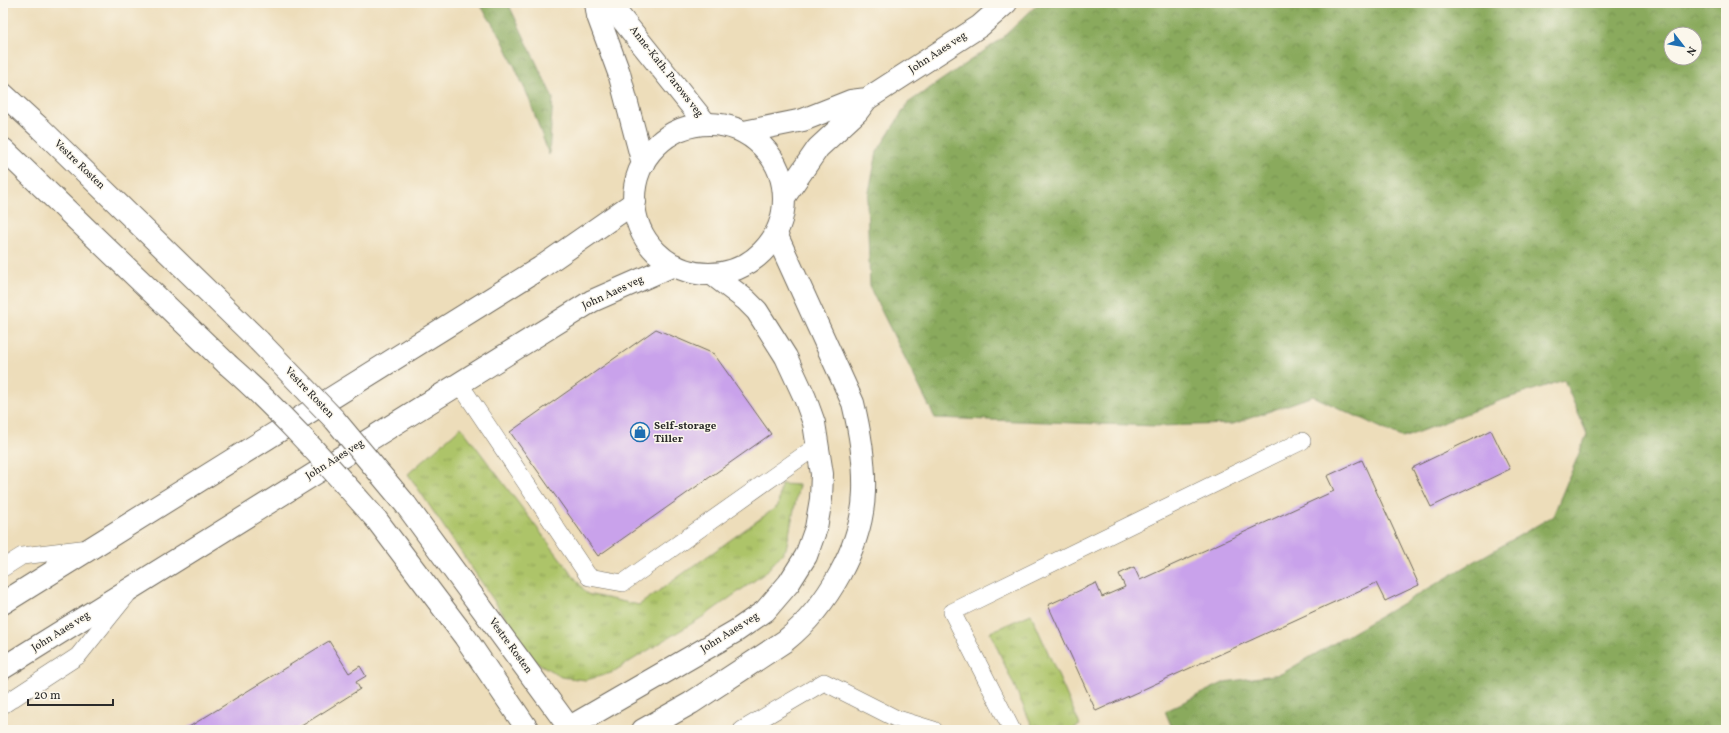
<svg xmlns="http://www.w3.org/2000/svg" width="1729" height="733" viewBox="0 0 1729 733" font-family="Vollkorn,serif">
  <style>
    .grass { fill: url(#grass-tufts); stroke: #6c784a }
    .forest { fill: url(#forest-crowns); stroke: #5a6a44; fill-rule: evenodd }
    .building { fill: #c9a2eb }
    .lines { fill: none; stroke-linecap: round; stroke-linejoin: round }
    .service-casing { stroke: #6f695d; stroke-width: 18 }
    .tertiary-casing { stroke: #6f695d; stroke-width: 24 }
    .secondary-casing { stroke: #6f695d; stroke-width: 24 }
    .service { stroke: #fff; stroke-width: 17 }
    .tertiary { stroke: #fff; stroke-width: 22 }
    .secondary { stroke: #fff; stroke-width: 22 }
    .tertiary-bridge-casing { stroke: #6f695d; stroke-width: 24; stroke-linecap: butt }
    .tertiary-bridge { stroke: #fff; stroke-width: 22 }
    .labels { text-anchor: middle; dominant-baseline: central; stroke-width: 3; stroke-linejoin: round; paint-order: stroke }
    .street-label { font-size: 11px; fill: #2b2b2b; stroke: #fbf7ec }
    .poi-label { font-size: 11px; font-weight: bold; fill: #2b2b2b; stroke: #fbf7ec; text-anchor: start }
  </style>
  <defs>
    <pattern id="grass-tufts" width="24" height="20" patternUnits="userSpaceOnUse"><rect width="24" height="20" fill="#adc469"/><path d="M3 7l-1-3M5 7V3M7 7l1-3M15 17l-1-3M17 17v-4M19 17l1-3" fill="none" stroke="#8d9f57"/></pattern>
    <pattern id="forest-crowns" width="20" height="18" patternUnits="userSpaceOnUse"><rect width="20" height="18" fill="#8aaa5d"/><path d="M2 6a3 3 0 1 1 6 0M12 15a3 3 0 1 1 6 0" fill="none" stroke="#718b4d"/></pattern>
  </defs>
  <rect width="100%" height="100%" fill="#fbf7ec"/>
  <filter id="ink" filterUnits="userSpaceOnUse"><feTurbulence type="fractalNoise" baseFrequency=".025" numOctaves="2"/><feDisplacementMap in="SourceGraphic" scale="8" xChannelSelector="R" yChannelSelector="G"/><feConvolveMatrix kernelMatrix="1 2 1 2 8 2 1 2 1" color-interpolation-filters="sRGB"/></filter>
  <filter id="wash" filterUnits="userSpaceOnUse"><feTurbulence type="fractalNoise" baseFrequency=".012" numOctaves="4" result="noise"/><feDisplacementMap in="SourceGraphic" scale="16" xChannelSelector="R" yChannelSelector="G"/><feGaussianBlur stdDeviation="0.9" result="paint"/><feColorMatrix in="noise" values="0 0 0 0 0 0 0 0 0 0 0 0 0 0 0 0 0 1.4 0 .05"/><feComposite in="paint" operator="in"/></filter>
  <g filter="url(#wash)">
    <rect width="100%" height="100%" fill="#edddba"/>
    <path class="grass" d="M461 427 587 594 639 605 778 506 781 484 799 485 786 549 765 573 704 616 611 673 586 680 561 677 535 661 408 474Z
      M1031 614 1080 725 1071 730H1034L990 632Z"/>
    <path class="forest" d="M479 3H508L553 98 549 155 528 96 502 39Z
      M1039 3H1726V730H1173L1165 711 1225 682 1281 674 1553 516 1587 434 1564 380 1499 401 1403 438 1313 396 1233 424 1156 426 935 418 870 288 867 202 877 152 908 103 1000 40ZM1671 34H1695V58H1671Z"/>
    <g id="blocks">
      <path class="building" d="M656 329 714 354 771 434 598 556 510 432Z
        M1491 430 1510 469 1431 507 1412 468Z
        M1362 460 1419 585 1385 601 1376 583 1096 711 1048 605 1096 583 1102 597 1125 587 1119 574 1134 567 1140 580 1334 491 1327 476Z
        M329 641 349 673 360 666 366 676 356 682 360 689 295 730H184Z"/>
    </g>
  </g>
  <g filter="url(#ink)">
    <use href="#blocks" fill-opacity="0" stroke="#6f695d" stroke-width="1"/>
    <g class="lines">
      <defs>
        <path id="service" d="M459 383 589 577 623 583 818 445
          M3 568 22 556 89 548
          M3 705 78 656 127 595
          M742 730 824 682 895 718 934 730
          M1012 730 952 612 1302 441"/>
        <path id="tertiary" d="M596 3 598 16 619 73 643 164
          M609 3 706 124
          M3 94 40 128 259 341
          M3 149 227 364
          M406 505 571 730
          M376 519 465 637 528 730
          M568 730 570 727 736 631 765 611 789 583 806 556 816 528 821 499 822 474 814 423 805 398 786 357 757 311 746 300 712 274
          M643 730 691 703 785 641C827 607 863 546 864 491 865 460 860 432 853 403L776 234"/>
        <path id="secondary" d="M634 199a75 75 0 1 1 150 0a75 75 0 1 1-150 0Z
          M744 132 803 120 851 101 867 99
          M785 196 818 148 857 112 867 99 980 26 1006 3
          M3 603 540 268 635 202
          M3 668 592 301 674 265"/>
      </defs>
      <use href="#service" class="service-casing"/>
      <use href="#tertiary" class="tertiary-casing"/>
      <use href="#secondary" class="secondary-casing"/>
      <use href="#service" class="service"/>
      <use href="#tertiary" class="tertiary"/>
      <use href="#secondary" class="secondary"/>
      <defs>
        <path id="tertiary-bridge" d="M259 341 335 420 406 505
          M227 364C281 411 328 465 376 519"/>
      </defs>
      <use href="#tertiary-bridge" class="tertiary-bridge-casing"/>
      <use href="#tertiary-bridge" class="tertiary-bridge"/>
    </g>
  </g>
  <defs>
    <symbol id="shop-ring" viewBox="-11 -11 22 22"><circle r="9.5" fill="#fbf7ec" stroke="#1f6fb2" stroke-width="1.5"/><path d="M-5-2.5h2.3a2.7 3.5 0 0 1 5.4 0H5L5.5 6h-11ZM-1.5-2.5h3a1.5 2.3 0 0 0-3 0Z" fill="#1f6fb2"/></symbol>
  </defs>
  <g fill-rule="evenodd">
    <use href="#shop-ring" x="629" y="421" width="22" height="22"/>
  </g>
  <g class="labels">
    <g class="street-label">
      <text transform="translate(938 53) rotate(-33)">John Aaes veg</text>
      <text transform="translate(666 72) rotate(52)">Anne-Kath. Parows veg</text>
      <text transform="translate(79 165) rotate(44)">Vestre Rosten</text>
      <text transform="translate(613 293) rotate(-25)">John Aaes veg</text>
      <text transform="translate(309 393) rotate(46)">Vestre Rosten</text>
      <text transform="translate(335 460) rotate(-32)">John Aaes veg</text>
      <text transform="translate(61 632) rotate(-32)">John Aaes veg</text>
      <text transform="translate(730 633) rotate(-32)">John Aaes veg</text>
      <text transform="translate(510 646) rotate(54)">Vestre Rosten</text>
    </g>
    <g class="poi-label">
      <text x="654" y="426">Self-storage<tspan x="654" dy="13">Tiller</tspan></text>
    </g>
  </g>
  <rect width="1729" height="733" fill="none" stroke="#fbf7ec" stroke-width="16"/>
  <g transform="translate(1683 46) rotate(121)"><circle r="19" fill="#fbf7ec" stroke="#a8a59f"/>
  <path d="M0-3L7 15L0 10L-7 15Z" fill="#1f6fb2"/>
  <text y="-6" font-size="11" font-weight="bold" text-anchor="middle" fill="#2b2b2b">N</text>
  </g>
  <path d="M28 699v6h85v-6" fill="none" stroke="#2b2b2b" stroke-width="2"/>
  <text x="34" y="699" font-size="12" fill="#2b2b2b" stroke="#fbf7ec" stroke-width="3" paint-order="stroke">20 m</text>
</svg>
